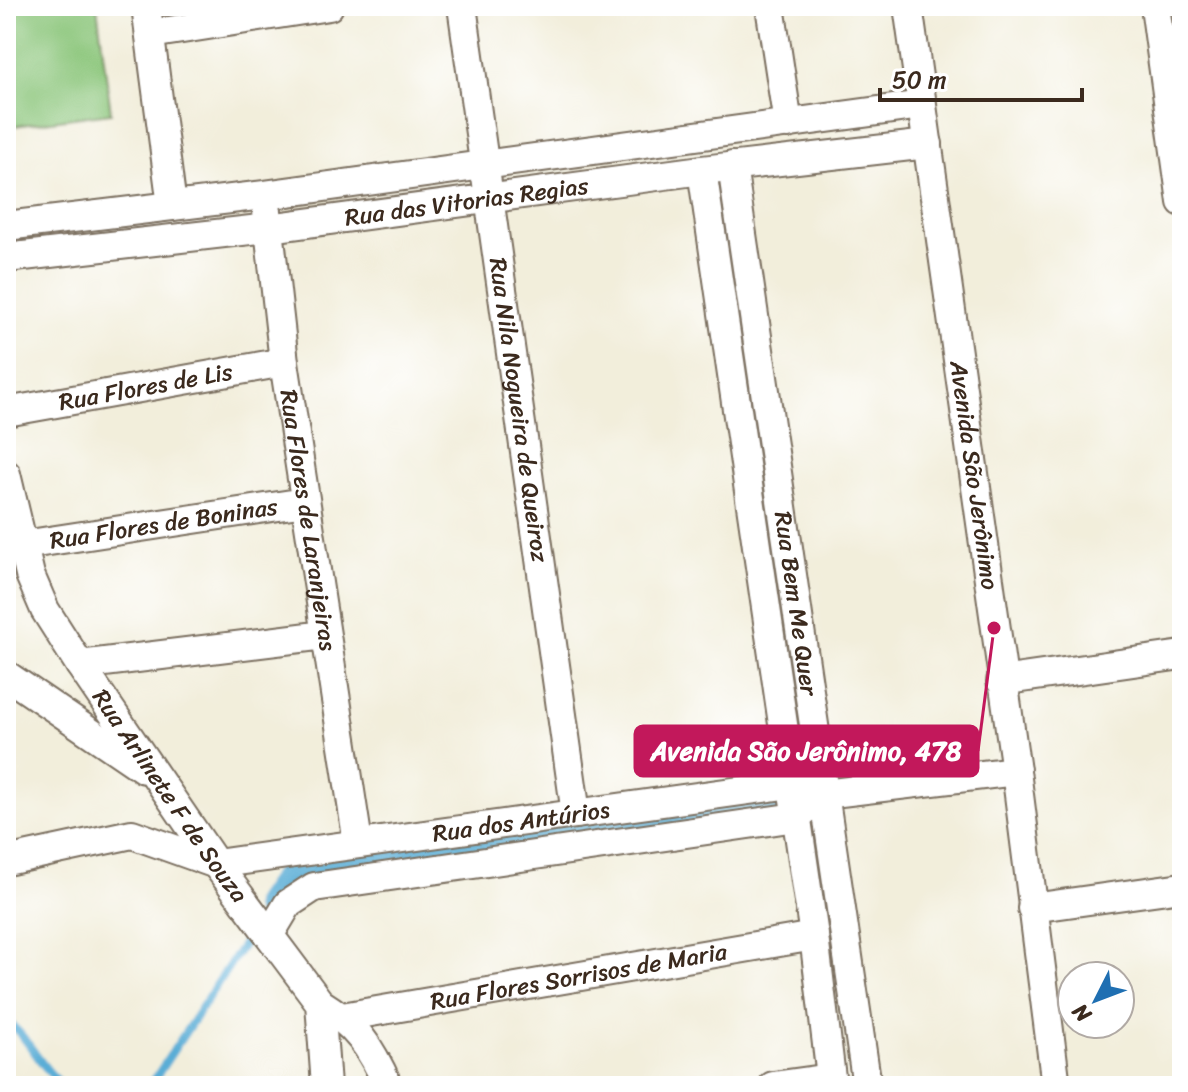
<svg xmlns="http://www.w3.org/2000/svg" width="1188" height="1092" viewBox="0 0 1188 1092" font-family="Sriracha,sans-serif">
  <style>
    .pitch { fill: #8cc67b; stroke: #64784c; stroke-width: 2 }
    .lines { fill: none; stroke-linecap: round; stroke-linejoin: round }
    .stream { stroke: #5aadd6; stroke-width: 8 }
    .canal { stroke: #5aadd6; stroke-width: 28 }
    .street-casing { stroke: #7b6f60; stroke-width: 32 }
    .street { stroke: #fff; stroke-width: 28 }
    .labels { text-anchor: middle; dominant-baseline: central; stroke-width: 8; stroke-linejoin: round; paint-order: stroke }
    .street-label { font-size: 24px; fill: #3b2a1e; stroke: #fff }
    .leader { fill: none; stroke: #c2185b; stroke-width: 3 }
    .callout-dot { fill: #c2185b; stroke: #fff; stroke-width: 3 }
    .callout { fill: #c2185b; stroke: #c2185b; stroke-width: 3 }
    .callout-label { font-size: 26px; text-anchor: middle; font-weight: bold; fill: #fff }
  </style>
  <rect width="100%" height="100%" fill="#fff"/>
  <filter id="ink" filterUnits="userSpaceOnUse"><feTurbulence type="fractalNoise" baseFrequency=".0125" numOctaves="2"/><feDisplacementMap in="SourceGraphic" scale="16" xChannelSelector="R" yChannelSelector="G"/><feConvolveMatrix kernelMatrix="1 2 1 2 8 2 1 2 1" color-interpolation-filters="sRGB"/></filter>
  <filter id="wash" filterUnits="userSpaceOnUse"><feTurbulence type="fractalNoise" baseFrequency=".006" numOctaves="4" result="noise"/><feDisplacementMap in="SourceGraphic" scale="32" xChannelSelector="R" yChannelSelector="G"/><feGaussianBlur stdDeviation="1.8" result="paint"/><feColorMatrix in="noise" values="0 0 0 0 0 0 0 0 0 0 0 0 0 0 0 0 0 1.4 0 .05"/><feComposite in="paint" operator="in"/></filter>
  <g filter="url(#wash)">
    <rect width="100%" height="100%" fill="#f2eedb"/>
    <path class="pitch" d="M6 6H97L111 113 6 127Z"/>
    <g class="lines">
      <path class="stream" d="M6 1021C30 1037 40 1070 65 1086
        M150 1086 246 940"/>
      <path class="canal" d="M268 905 292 870 767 806"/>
    </g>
  </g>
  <g filter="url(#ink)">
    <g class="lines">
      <defs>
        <g id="street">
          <path d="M146 6 172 206"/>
          <path id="s1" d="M462 6 576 814"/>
          <path d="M770 6 788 124"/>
          <path id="s2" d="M908 6 1016 771 1056 1086"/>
          <path d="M1155 6 1182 202"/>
          <path d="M150 34 329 6"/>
          <path id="s3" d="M732 166 867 1086"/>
          <path d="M702 170 814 936 832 1086"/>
          <path id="s4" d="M267 211 284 362 358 843"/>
          <path d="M6 226 265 195 922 105"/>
          <path id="s5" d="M6 258 269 228 702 170 928 144"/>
          <path id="s6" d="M6 412 284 362"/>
          <path id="s7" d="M6 474 30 575 45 610 80 665 216 864 320 1003C356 1025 371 1047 388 1086"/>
          <path id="s8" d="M6 550 23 545 305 502"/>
          <path d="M80 665 325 635"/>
          <path d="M6 675 144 769"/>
          <path d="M1001 681 1182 655"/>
          <path id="s9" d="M6 861 132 834 216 864 791 784 824 794 1016 771"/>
          <path d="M1032 908 1182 887"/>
          <path d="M270 934 288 904 314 887 796 817 810 806"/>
          <path d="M320 1003 326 1086"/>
          <path id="s10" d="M342 1017 814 936"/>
          <path d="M773 1086 831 1078"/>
        </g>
      </defs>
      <use href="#street" class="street-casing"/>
      <use href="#street" class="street"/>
    </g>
  </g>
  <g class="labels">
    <g class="street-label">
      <text stroke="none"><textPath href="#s5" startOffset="464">Rua das Vitorias Regias</textPath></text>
      <text stroke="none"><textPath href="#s6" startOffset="142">Rua Flores de Lis</textPath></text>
      <text stroke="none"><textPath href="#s1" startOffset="408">Rua Nila Nogueira de Queiroz</textPath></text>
      <text stroke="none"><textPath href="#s2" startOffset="474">Avenida São Jerônimo</textPath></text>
      <text stroke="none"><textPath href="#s4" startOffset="312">Rua Flores de Laranjeiras</textPath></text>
      <text stroke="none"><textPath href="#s8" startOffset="160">Rua Flores de Boninas</textPath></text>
      <text stroke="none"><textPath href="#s3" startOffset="442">Rua Bem Me Quer</textPath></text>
      <text stroke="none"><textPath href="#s7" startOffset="366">Rua Arlinete F de Souza</textPath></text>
      <text stroke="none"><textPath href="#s9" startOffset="526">Rua dos Antúrios</textPath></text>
      <text stroke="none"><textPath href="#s10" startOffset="240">Rua Flores Sorrisos de Maria</textPath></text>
    </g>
  </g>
  <path class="leader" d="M994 628L978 751"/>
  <circle class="callout-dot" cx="994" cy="628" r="8"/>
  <rect class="callout" x="635" y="726" width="343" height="50" rx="8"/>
  <g class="callout-label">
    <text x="806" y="760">Avenida São Jerônimo, 478</text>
  </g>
  <rect width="1188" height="1092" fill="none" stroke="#fff" stroke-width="32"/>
  <g transform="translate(1096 1000) rotate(228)"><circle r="38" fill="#ffffff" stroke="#b1aaa5" stroke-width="2"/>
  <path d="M0-6L14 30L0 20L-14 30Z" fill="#1f6fb2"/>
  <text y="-12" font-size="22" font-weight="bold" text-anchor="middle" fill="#3b2a1e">N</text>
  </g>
  <path d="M880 88v12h202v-12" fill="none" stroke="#3b2a1e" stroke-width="4"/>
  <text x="892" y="88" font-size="24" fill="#3b2a1e" stroke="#ffffff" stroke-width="6" paint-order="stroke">50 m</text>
</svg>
